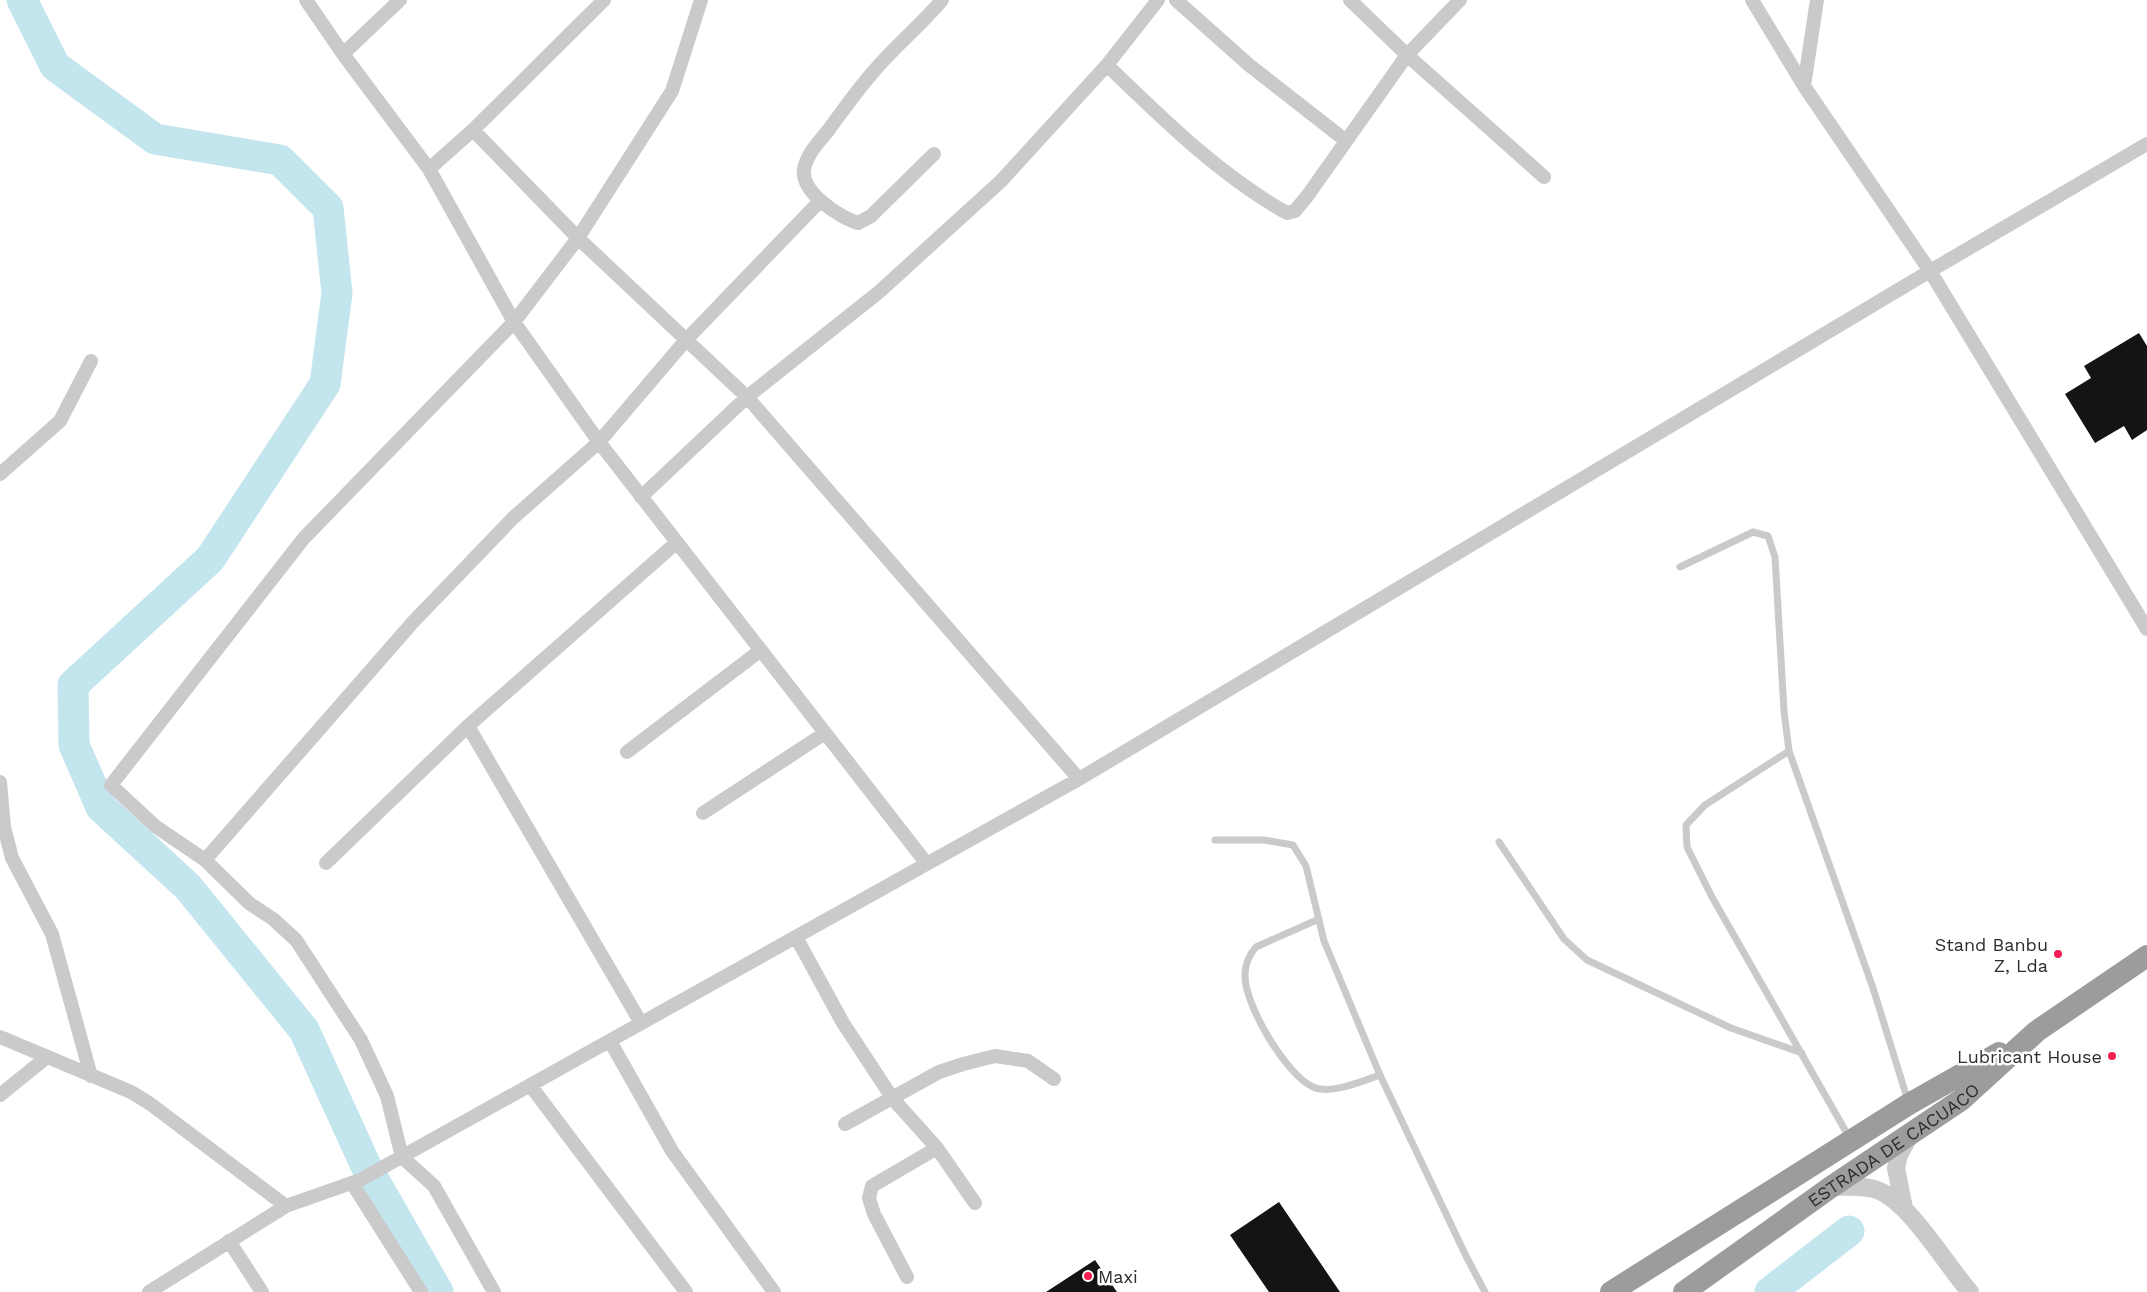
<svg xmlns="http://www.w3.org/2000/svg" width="2147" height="1292" viewBox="0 0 2147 1292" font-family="'Work Sans',sans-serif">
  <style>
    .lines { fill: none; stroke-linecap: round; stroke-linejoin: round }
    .river { stroke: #c3e5ee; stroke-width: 31 }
    .building { fill: #141414 }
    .service { stroke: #cacaca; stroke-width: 7 }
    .minor { stroke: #cacaca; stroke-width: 14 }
    .tertiary { stroke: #cacaca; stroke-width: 18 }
    .trunk { stroke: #9c9c9c; stroke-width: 22 }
    .poi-dot { fill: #f61d52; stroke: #fff; stroke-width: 2 }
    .labels { text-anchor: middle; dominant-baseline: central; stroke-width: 5; stroke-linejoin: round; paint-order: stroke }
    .poi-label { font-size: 18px; fill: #2d2d2d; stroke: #fff; text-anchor: end }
    .street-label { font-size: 18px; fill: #2d2d2d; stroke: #fff }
  </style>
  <rect width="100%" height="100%" fill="#fff"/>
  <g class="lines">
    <path class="river" d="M22 0 55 66 155 139 280 160 328 208 337 293 325 384 210 559 73 685 74 745 101 807 188 887 304 1030 366 1166 438 1292
      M1770 1292 1849 1231"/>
  </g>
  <path class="building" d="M2139 333 2147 346V430L2132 440 2124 426 2095 443 2065 394 2091 378 2084 366Z
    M1279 1202 1340 1292H1269L1230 1235Z
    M1095 1260 1117 1292H1046Z"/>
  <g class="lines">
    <path class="service" d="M1680 567 1753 532 1768 536 1775 557 1784 711 1789 751 1873 988 1908 1101
      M1789 751 1705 805 1686 825 1687 847 1712 897 1849 1137
      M1215 840H1264L1293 845 1306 866 1324 941 1380 1075 1466 1256 1485 1292
      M1499 842 1564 939 1587 960 1731 1028 1802 1053
      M1319 919 1256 947C1249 955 1245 963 1245 975 1244 1004 1286 1075 1313 1087 1331 1095 1362 1081 1380 1075"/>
    <path class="minor" d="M306 0 343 54 429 169 514 322 599 442 927 864
      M1176 0 1249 65 1345 140
      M1350 0 1407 55 1544 177
      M1752 0 1804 86 1930 271 2147 629
      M343 54 400 0
      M1107 65C1162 118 1219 175 1287 213L1295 211 1308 195 1407 55 1460 0
      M1804 86 1817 0
      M473 130 578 238 747 397 1079 779
      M934 154 871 216 858 223C840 218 801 192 804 170 806 154 821 140 830 128 844 109 858 89 874 71 895 46 921 25 942 0
      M429 169 473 130 604 0
      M0 474 60 421 91 361
      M641 497 747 397 879 292 1001 181 1107 65 1158 0
      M468 726 641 1023
      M627 752 761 650
      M0 782 4 827 12 858 52 934 91 1076
      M703 813 825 733
      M205 860 413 622 513 518 599 442 686 340 820 201
      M326 863 468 726 676 543
      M796 937 843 1023 893 1099 937 1148 975 1203
      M0 1037 131 1092 149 1103 286 1206
      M610 1041 672 1151 774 1292
      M530 1085 686 1292
      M0 1095 47 1057
      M845 1124 939 1072 963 1064 995 1056 1028 1061 1054 1079
      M352 1183 421 1292
      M229 1241 262 1292
      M907 1277 874 1214 869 1198 872 1186 937 1148
      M149 1292 286 1206 360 1180 1079 779 1930 271 2147 144
      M494 1292 434 1186 402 1157 387 1096 361 1040 296 940 273 919 249 903 205 860 155 826 111 785 304 538 514 322 578 238 672 91 701 0"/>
    <path class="tertiary" d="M1831 1187C1846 1187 1863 1185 1877 1190 1909 1201 1946 1265 1970 1292
      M1904 1208 1896 1168 1899 1155 1910 1135"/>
    <g class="trunk">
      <path d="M1611 1292 1909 1104 1999 1053"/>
      <path id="s1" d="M1684 1292 1831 1187 1961 1100 2037 1031 2147 956"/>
    </g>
  </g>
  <g class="poi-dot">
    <circle cx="2058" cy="954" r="5"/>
    <circle cx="2112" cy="1056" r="5"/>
    <circle cx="1088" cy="1276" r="5"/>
  </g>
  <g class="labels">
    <g class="poi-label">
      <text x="2048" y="944">Stand Banbu<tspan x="2048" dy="21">Z, Lda</tspan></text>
      <text x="2102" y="1056">Lubricant House</text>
      <text x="1098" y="1276" text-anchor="start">Maxi</text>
    </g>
    <g class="street-label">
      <text stroke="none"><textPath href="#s1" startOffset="256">ESTRADA DE CACUACO</textPath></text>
    </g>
  </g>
</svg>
